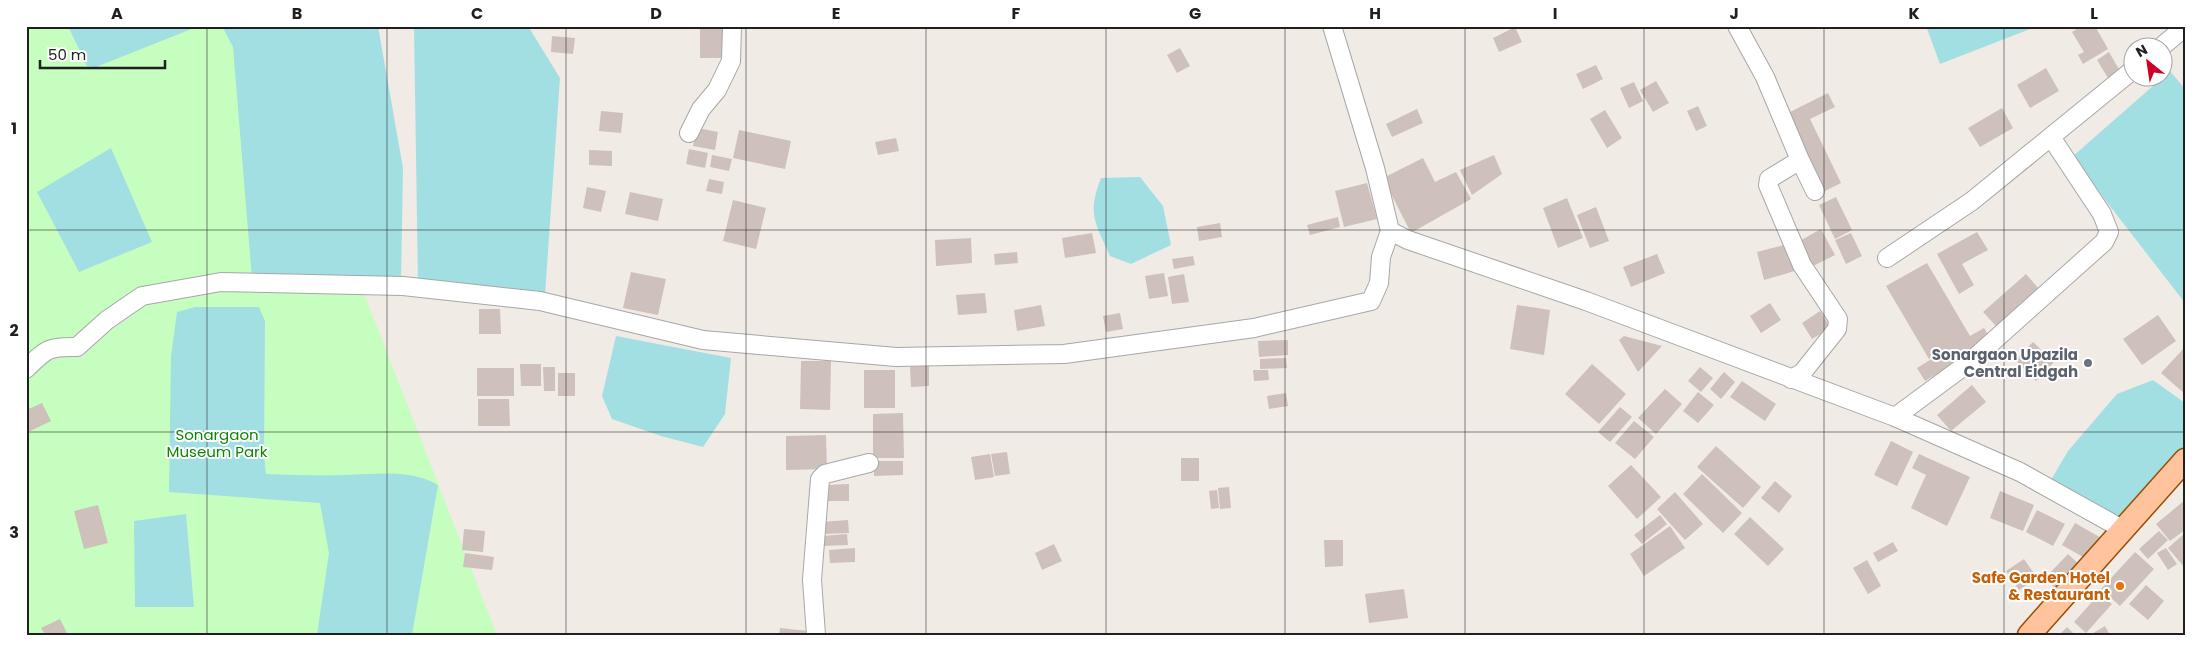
<svg xmlns="http://www.w3.org/2000/svg" width="2211" height="661" viewBox="0 0 2211 661" font-family="Poppins,sans-serif">
  <style>
    .park { fill: #c5febf }
    .water { fill: #a2dfe3 }
    .building { fill: #cec0bb }
    .lines { fill: none; stroke-linecap: round; stroke-linejoin: round }
    .minor-casing { stroke: #a7a7a7; stroke-width: 20 }
    .major-casing { stroke: #9c4d00; stroke-width: 25 }
    .minor { stroke: #fff; stroke-width: 18 }
    .major { stroke: #ffc39d; stroke-width: 22 }
    .grid { fill: none; stroke: #202020; stroke-width: 1; stroke-opacity: 0.55 }
    .worship-dot { fill: #6b7280; stroke: #fff; stroke-width: 2 }
    .food-dot { fill: #e8710a; stroke: #fff; stroke-width: 2 }
    .labels { text-anchor: middle; dominant-baseline: central; stroke-width: 4; stroke-linejoin: round; paint-order: stroke }
    .worship-label { font-size: 15px; font-weight: bold; fill: #5b616d; stroke: #fff; text-anchor: end }
    .park-label { font-size: 15px; fill: #0e8502; stroke: #fff }
    .food-label { font-size: 15px; font-weight: bold; fill: #c56008; stroke: #fff; text-anchor: end }
    .neatline { fill: none; stroke: #202020; stroke-width: 2 }
    .grid-label { font-size: 16px; text-anchor: middle; font-weight: bold; fill: #202020 }
  </style>
  <rect width="100%" height="100%" fill="#f1ebe6"/>
  <path class="park" d="M26 26H260L497 635H26Z"/>
  <path class="water" d="M68 26H199L96 67 87 66Z
    M222 26H378L403 168 401 283 252 279 233 47Z
    M414 26H528L560 78 545 295 418 285Z
    M1926 26H2038L1940 64Z
    M2170 71 2185 89V303L2072 157Z
    M111 148 152 242 79 272 37 192Z
    M1140 177 1163 206 1171 245 1131 264 1110 256C1095 222 1087 214 1101 178Z
    M195 307H259L265 321 264 456 266 474C293 475 320 476 347 475 377 474 411 469 438 485L412 635H317L329 553 320 503 169 492 171 356 177 312Z
    M616 336 731 358 725 414 703 447 661 436 612 419 602 396Z
    M2153 380 2185 403V445L2117 525 2048 485 2068 451 2117 394Z
    M186 514 194 607H135L134 521Z"/>
  <path class="building" d="M700 26H725L724 58H700Z
    M2081 26H2095L2108 49 2083 64 2078 55 2084 52 2072 32Z
    M1515 27 1522 42 1499 52 1493 38Z
    M552 36 575 38 573 54 551 52Z
    M1180 48 1190 66 1177 73 1167 55Z
    M2109 52 2120 71 2108 78 2097 60Z
    M1596 65 1603 79 1583 89 1576 74Z
    M2046 68 2059 91 2030 108 2017 85Z
    M1656 81 1669 103 1653 112 1640 90Z
    M1634 82 1643 101 1629 108 1620 88Z
    M1828 93 1835 107 1810 119 1841 183 1823 192 1786 114Z
    M1698 106 1707 126 1696 131 1687 111Z
    M2002 108 2013 128 1980 147 1968 128Z
    M1417 109 1423 123 1392 137 1386 124Z
    M1605 110 1622 138 1607 148 1590 119Z
    M601 111 623 113 621 133 599 131Z
    M697 128 718 132 715 150 693 146Z
    M739 130 791 141 785 169 733 158Z
    M896 138 899 151 878 155 875 142Z
    M689 149 708 153 705 168 686 164Z
    M589 150 612 151V166L589 165Z
    M712 155 732 159 729 171 710 167Z
    M1494 155 1502 174 1472 195 1460 170Z
    M1423 158 1435 182 1456 172 1471 199 1411 233 1383 178Z
    M709 179 724 182 722 194 706 191Z
    M1367 183 1377 219 1344 227 1335 191Z
    M587 187 606 191 601 212 583 208Z
    M630 192 663 199 658 221 625 214Z
    M1836 197 1852 230 1835 239 1819 205Z
    M1567 198 1583 238 1558 248 1543 208Z
    M733 200 766 208 756 249 723 241Z
    M1596 207 1609 241 1590 248 1577 215Z
    M1338 217 1340 227 1310 235 1307 225Z
    M1220 223 1222 237 1199 241 1197 227Z
    M1821 229 1835 255 1809 268 1796 243Z
    M1977 232 1988 250 1962 264 1974 285 1959 294 1937 254Z
    M1092 233 1096 253 1065 258 1062 238Z
    M1851 233 1862 256 1846 264 1835 240Z
    M971 238 972 263 936 266 935 240Z
    M1791 243 1798 270 1764 280 1757 252Z
    M1017 252 1018 263 995 265 994 254Z
    M1657 254 1665 273 1631 287 1623 267Z
    M1193 256 1195 265 1174 269 1172 259Z
    M1927 263 1970 336 1984 328 1992 341 1925 381 1917 368 1946 350 1929 359 1886 286Z
    M631 272 666 279 658 315 623 308Z
    M1164 273 1168 296 1149 299 1145 276Z
    M1184 274 1189 302 1172 304 1168 277Z
    M2026 274 2039 289 1996 326 1983 312Z
    M985 293 987 313 958 315 956 295Z
    M1770 303 1781 320 1761 333 1750 316Z
    M1041 305 1045 326 1017 331 1014 310Z
    M1517 305 1550 310 1544 355 1510 349Z
    M479 309H500L501 334H479Z
    M1820 311 1831 328 1812 339 1802 323Z
    M1120 313 1123 329 1106 332 1103 316Z
    M2158 315 2176 341 2142 365 2123 339Z
    M1624 336 1662 346 1638 372 1619 340Z
    M1288 340V355L1259 357 1258 341Z
    M2033 342 2054 362 2036 381 2015 360Z
    M2185 347V394L2161 373Z
    M1286 358 1287 368 1260 369V359Z
    M801 361H831L830 410 800 409Z
    M520 364H541V386H521Z
    M1592 364 1626 394 1599 424 1565 394Z
    M929 366V386L911 387 910 367Z
    M543 367H555V391H544Z
    M1700 367 1713 378 1701 392 1688 381Z
    M477 368H514V396H477Z
    M864 370H895V408H864Z
    M1253 370H1268L1269 380 1254 381Z
    M1724 372 1735 382 1721 399 1710 389Z
    M558 373H575V396H558Z
    M1742 381 1776 404 1765 421 1730 397Z
    M1972 385 1986 402 1951 431 1937 415Z
    M1665 389 1682 404 1656 434 1638 418Z
    M1698 392 1714 405 1698 423 1683 411Z
    M1286 393 1288 406 1269 409 1267 396Z
    M478 399H509L510 426H478Z
    M42 403 51 421 26 433V410Z
    M1620 407 1632 417 1610 442 1598 432Z
    M903 413 904 458H873V414Z
    M1634 421 1654 437 1635 459 1615 443Z
    M826 435 827 469 786 470V436Z
    M1891 441 1913 452 1897 486 1874 475Z
    M1716 446 1761 487 1743 508 1697 467Z
    M1007 452 1010 474 995 476 991 454Z
    M990 454 994 477 975 480 971 457Z
    M1919 454 1970 477 1947 526 1911 508 1926 475 1912 468Z
    M1181 458H1199V481H1181Z
    M874 461H903V475L874 476Z
    M1631 465 1661 497 1637 519 1608 486Z
    M1702 474 1742 513 1723 533 1683 494Z
    M1775 481 1792 496 1779 513 1761 498Z
    M849 484V501H827V485Z
    M1229 487 1231 508 1220 509 1218 488Z
    M1217 490 1219 508 1211 509 1209 491Z
    M2000 491 2034 505 2023 531 1990 518Z
    M1675 492 1703 524 1685 540 1657 509Z
    M2185 500V530L2170 541 2156 524Z
    M98 505 108 543 84 549 74 511Z
    M2037 510 2065 524 2053 546 2026 532Z
    M1660 515 1667 524 1642 544 1634 535Z
    M1750 517 1784 549 1768 566 1734 534Z
    M848 520 849 533 822 534 821 522Z
    M2075 523 2103 539 2090 561 2062 545Z
    M1670 526 1685 548 1644 576 1630 554Z
    M464 529 485 531 483 552 462 550Z
    M2159 531 2168 540 2148 559 2139 549Z
    M2185 533V568L2168 548Z
    M847 534 848 545 823 546V536Z
    M1324 540H1343V566L1325 567Z
    M1893 542 1898 551 1878 562 1873 553Z
    M1054 544 1062 561 1042 570 1035 553Z
    M855 548V562L830 563 829 550Z
    M2166 548 2177 564 2168 570 2157 553Z
    M2135 552 2154 569 2120 606 2101 589Z
    M465 553 494 557 492 570 463 567Z
    M2068 554 2084 569 2060 593 2045 578Z
    M2024 559 2037 578 2019 590 2006 571Z
    M1867 560 1881 586 1868 594 1853 568Z
    M2146 585 2164 601 2148 620 2129 604Z
    M1404 589 1408 618 1369 623 1365 594Z
    M2100 593 2112 604 2086 633 2074 622Z
    M60 619 68 635H45L41 628Z
    M2105 626 2110 635H2090Z
    M2067 627 2075 635H2059Z
    M780 628 808 631V635H779Z"/>
  <g class="lines">
    <defs>
      <path id="minor" d="M1332 26 1375 168 1390 231 1408 240 1586 301 1895 417 2020 472 2124 530
        M1737 26 1765 77 1800 160 1815 191
        M2160 48 2185 27
        M689 133 701 109 717 90 731 61 732 26
        M1887 258 1972 201 2134 69
        M26 369C46 349 49 346 77 347L107 320 142 296 221 282 403 286 540 301 703 340 896 357 1064 354 1254 328 1371 301 1379 283 1381 257 1390 231
        M1791 379 1802 373 1837 329 1838 319 1802 265 1768 185 1769 179 1800 160
        M1895 417 1971 361 2104 242 2109 232 2102 214 2051 137
        M816 635 812 580 820 479 825 474 869 463"/>
      <path id="major" d="M2029 635 2185 460"/>
    </defs>
    <use href="#minor" class="minor-casing"/>
    <use href="#major" class="major-casing"/>
    <use href="#minor" class="minor"/>
    <use href="#major" class="major"/>
  </g>
  <path class="grid" d="M207 26V635M387 26V635M566 26V635M746 26V635M926 26V635M1106 26V635M1285 26V635M1465 26V635M1644 26V635M1824 26V635M2004 26V635M26 230H2185M26 432H2185"/>
  <circle class="worship-dot" cx="2088" cy="363" r="5"/>
  <circle class="food-dot" cx="2120" cy="586" r="5"/>
  <g class="labels">
    <g class="worship-label">
      <text x="2078" y="354">Sonargaon Upazila<tspan x="2078" dy="17">Central Eidgah</tspan></text>
    </g>
    <g class="park-label">
      <text x="217" y="434">Sonargaon<tspan x="217" dy="17">Museum Park</tspan></text>
    </g>
    <g class="food-label">
      <text x="2110" y="577">Safe Garden Hotel<tspan x="2110" dy="17">&amp; Restaurant</tspan></text>
    </g>
  </g>
  <rect width="2211" height="661" fill="none" stroke="#ffffff" stroke-width="55"/>
  <g transform="translate(2148 62) rotate(330)"><circle r="24" fill="#ffffff" stroke="#a6a6a6"/>
  <path d="M0-4L9 19L0 12L-9 19Z" fill="#d00024"/>
  <text y="-8" font-size="14" font-weight="bold" text-anchor="middle" fill="#202020">N</text>
  </g>
  <path d="M40 60v8h125v-8" fill="none" stroke="#202020" stroke-width="2.5"/>
  <text x="48" y="60" font-size="15" fill="#202020" stroke="#ffffff" stroke-width="4" paint-order="stroke">50 m</text>
  <rect x="28" y="28" width="2156" height="606" class="neatline"/>
  <g class="grid-label">
    <text x="117" y="19">A</text>
    <text x="297" y="19">B</text>
    <text x="477" y="19">C</text>
    <text x="656" y="19">D</text>
    <text x="836" y="19">E</text>
    <text x="1016" y="19">F</text>
    <text x="1195" y="19">G</text>
    <text x="1375" y="19">H</text>
    <text x="1555" y="19">I</text>
    <text x="1734" y="19">J</text>
    <text x="1914" y="19">K</text>
    <text x="2094" y="19">L</text>
    <text x="14" y="134">1</text>
    <text x="14" y="336">2</text>
    <text x="14" y="538">3</text>
  </g>
</svg>
